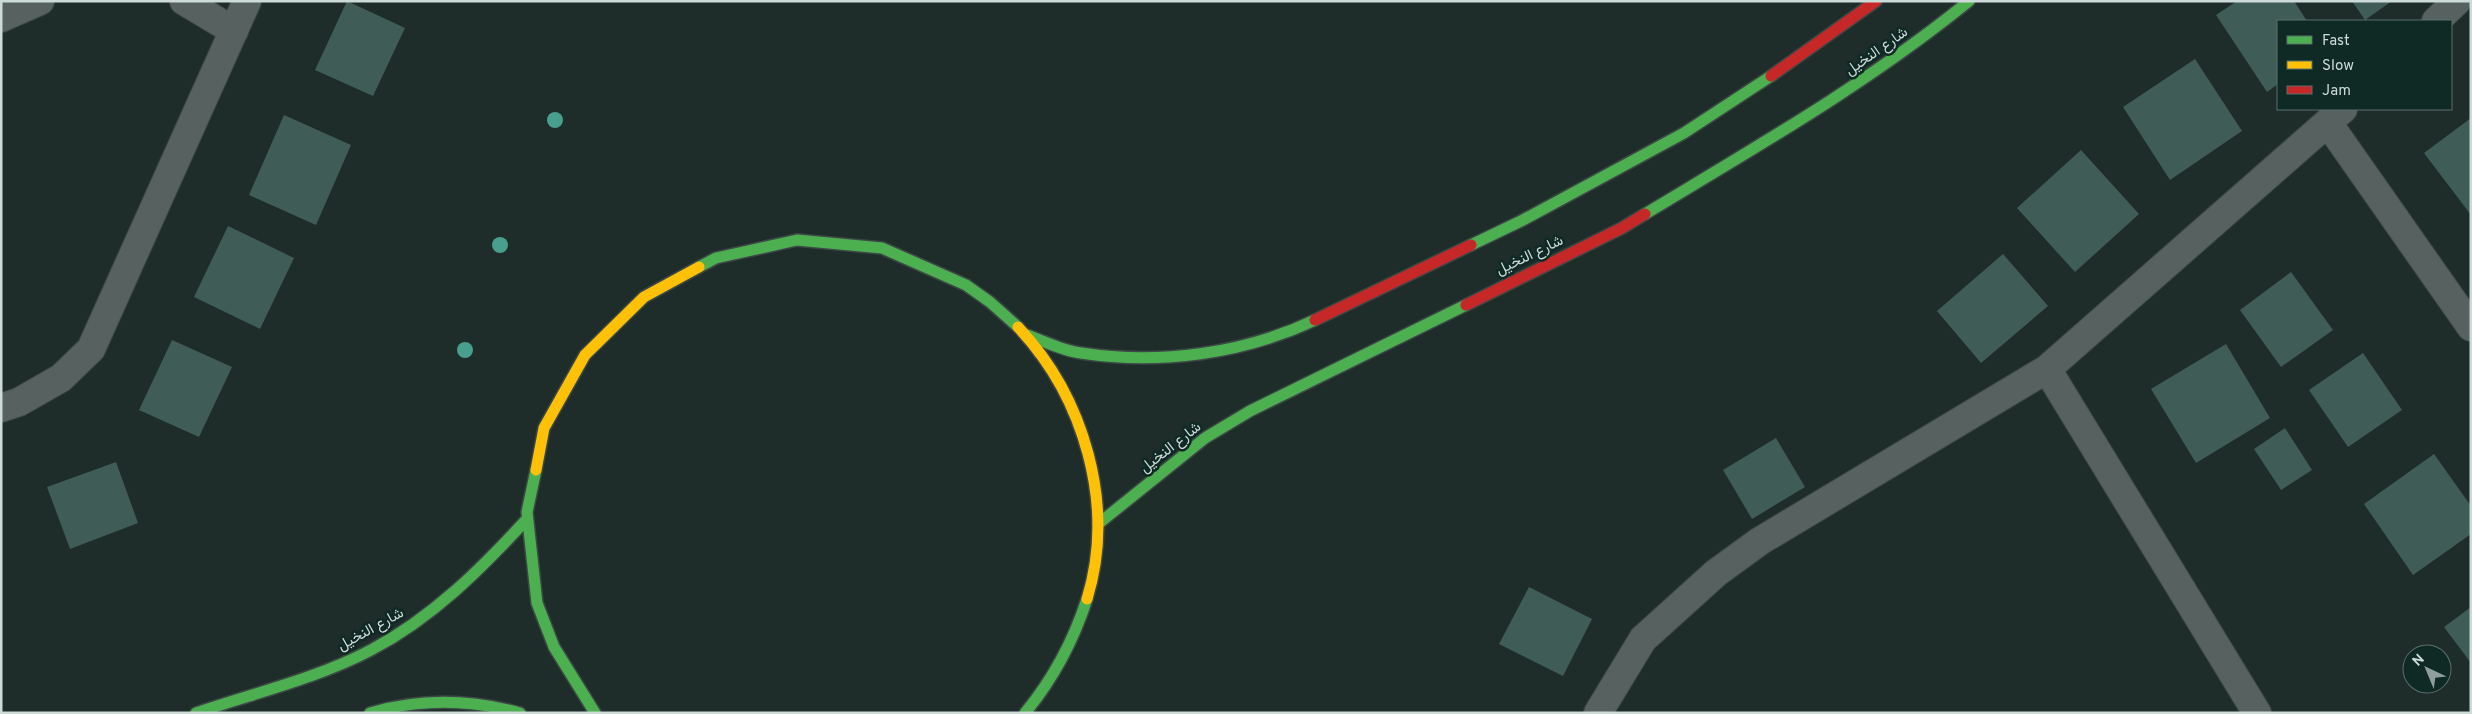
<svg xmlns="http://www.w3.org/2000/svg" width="2472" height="714" viewBox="0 0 2472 714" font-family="Overpass,Vazirmatn,sans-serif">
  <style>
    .building { fill: #405c57 }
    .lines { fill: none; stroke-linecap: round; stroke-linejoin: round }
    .street-casing { stroke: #3c4845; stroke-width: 30 }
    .fast-casing { stroke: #3c4845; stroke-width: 14 }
    .slow-casing { stroke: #3c4845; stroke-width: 14 }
    .jam-casing { stroke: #3c4845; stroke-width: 14 }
    .street { stroke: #576260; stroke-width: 28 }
    .fast { stroke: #4caf50; stroke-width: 11 }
    .slow { stroke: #ffc107; stroke-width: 11 }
    .jam { stroke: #c62828; stroke-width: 11 }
    .tree { fill: #489f8e }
    .labels { text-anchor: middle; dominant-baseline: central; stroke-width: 5; stroke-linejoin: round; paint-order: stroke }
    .street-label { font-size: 15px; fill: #ccdbd7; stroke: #0f2924 }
  </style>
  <rect width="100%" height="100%" fill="#1f2d2a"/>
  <path class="building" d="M347 1 405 28 373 96 315 70Z
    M2237 1H2294L2307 21H2278V84L2267 92 2216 15Z
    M2352 1H2392L2365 20Z
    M2195 59 2242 131 2170 180 2123 107Z
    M284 115 351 145 316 225 249 195Z
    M2471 118V215L2424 153Z
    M2081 150 2139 214 2075 272 2017 208Z
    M228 226 294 258 260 329 194 297Z
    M2003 254 2048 306 1981 363 1937 311Z
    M2291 272 2333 330 2281 367 2240 310Z
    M172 340 232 367 199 437 139 410Z
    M2226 344 2270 418 2196 463 2151 389Z
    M2363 353 2402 410 2348 447 2309 390Z
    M2285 428 2312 470 2281 490 2254 449Z
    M1776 438 1805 487 1752 519 1723 470Z
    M2434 454 2471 506V534L2413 575 2364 504Z
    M116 462 138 523 70 549 47 487Z
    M1529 587 1592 619 1563 676 1499 644Z
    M2471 607V663L2444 627Z"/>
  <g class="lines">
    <defs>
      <path id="street" d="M184 1 234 31
        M1 18 40 1
        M2436 21 2457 1
        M2328 123 2471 327
        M2047 369 2257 713
        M1 408 19 402 61 378 91 349 247 1
        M1598 713 1643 639 1716 573 1760 541 2047 369 2343 109"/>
      <path id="fast" d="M1645 214C1756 147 1868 83 1969 1
        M1471 245 1521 221 1684 133 1771 76
        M699 267 716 258 797 240 882 248 966 285 990 302 1018 327
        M1027 335C1044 341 1063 351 1081 353 1159 365 1243 354 1315 320
        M536 470 527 512 537 603 554 647 595 713
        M1098 524 1205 438 1250 411 1466 305
        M196 713C254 693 316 679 371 650 432 618 481 569 527 519
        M370 713C421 698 469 699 520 713
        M1025 713C1054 678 1073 642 1087 599"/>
      <path id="slow" d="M1018 327C1084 397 1116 505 1087 599
        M536 470 544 428 585 355 644 297 699 267"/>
      <path id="jam" d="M1771 76 1876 1
        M1466 305 1622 228 1645 214
        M1315 320 1471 245"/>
    </defs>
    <use href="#street" class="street-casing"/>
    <use href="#fast" class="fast-casing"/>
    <use href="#slow" class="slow-casing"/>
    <use href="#jam" class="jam-casing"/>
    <use href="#street" class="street"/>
    <use href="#fast" class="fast"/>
    <use href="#slow" class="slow"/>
    <use href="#jam" class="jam"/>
  </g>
  <g class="tree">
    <circle cx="555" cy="120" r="8"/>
    <circle cx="500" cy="245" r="8"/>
    <circle cx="465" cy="350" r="8"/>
  </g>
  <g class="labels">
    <g class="street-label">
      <text transform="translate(1877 52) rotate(-35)">شارع النخيل</text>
      <text transform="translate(1530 256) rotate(-26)">شارع النخيل</text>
      <text transform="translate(1171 448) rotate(-38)">شارع النخيل</text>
      <text transform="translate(371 630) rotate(-29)">شارع النخيل</text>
    </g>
  </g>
  <rect width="2472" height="714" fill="none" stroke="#ccdbd7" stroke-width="5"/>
  <rect x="2277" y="20" width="175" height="90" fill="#0f2924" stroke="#5b706c"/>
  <rect x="2287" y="36" width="25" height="8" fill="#4caf50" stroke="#5b706c"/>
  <text x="2322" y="45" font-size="15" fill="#ccdbd7">Fast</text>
  <rect x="2287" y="61" width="25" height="8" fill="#ffc107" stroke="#5b706c"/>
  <text x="2322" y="70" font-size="15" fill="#ccdbd7">Slow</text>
  <rect x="2287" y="86" width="25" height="8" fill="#c62828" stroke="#5b706c"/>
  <text x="2322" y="95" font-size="15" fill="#ccdbd7">Jam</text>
  <g transform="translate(2427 669) rotate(316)"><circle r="24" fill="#0f2924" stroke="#5b706c"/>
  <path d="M0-4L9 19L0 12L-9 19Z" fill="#8f9e9a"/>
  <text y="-8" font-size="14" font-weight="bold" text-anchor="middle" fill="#ccdbd7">N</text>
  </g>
</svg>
